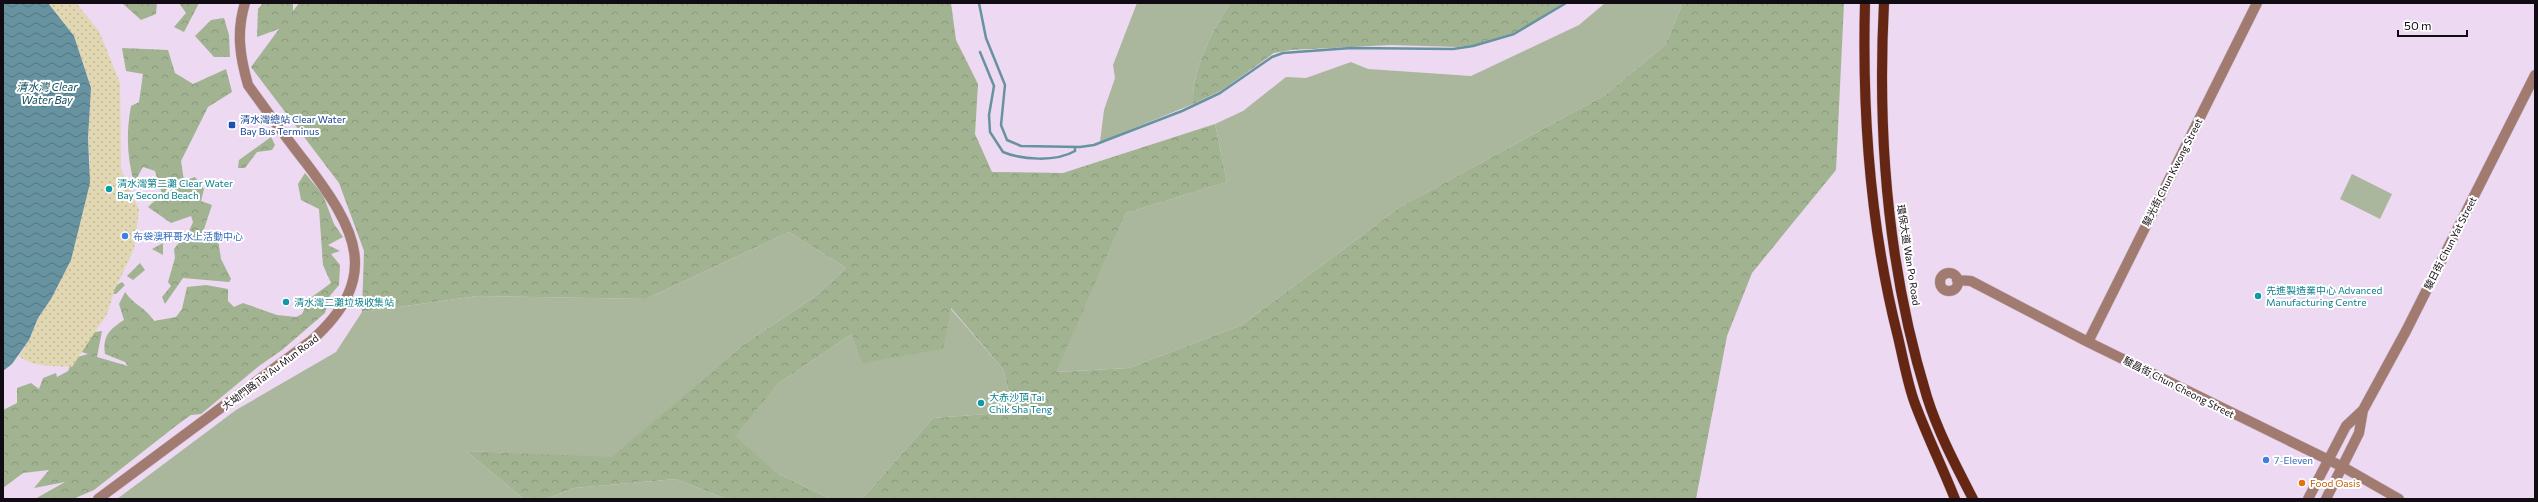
<svg xmlns="http://www.w3.org/2000/svg" width="2538" height="502" viewBox="0 0 2538 502" font-family="Commissioner,'Noto Sans TC',sans-serif">
  <style>
    .grass { fill: #aab79d }
    .forest { fill: url(#forest-crowns) }
    .sand { fill: url(#sand-dots) }
    .water { fill: url(#water-waves) }
    .lines { fill: none; stroke-linecap: round; stroke-linejoin: round }
    .stream { stroke: #6793a0; stroke-width: 2.5 }
    .minor-casing { stroke: #cab8cd; stroke-width: 11 }
    .major-casing { stroke: #cab8cd; stroke-width: 11 }
    .minor { stroke: #a17b70; stroke-width: 10 }
    .major { stroke: #652714; stroke-width: 10 }
    .transit-dot { fill: #1a4fb4; stroke: #fff; stroke-width: 1.5 }
    .culture-dot { fill: #0f9aa8; stroke: #fff; stroke-width: 1.5 }
    .shop-dot { fill: #3f7fe0; stroke: #fff; stroke-width: 1.5 }
    .food-dot { fill: #e8710a; stroke: #fff; stroke-width: 1.5 }
    .labels { text-anchor: middle; dominant-baseline: central; stroke-width: 4; stroke-linejoin: round; paint-order: stroke }
    .transit-label { font-size: 10px; fill: #164399; stroke: #fff; text-anchor: start }
    .street-label { font-size: 10px; fill: #110b13; stroke: #fff }
    .culture-label { font-size: 10px; fill: #0d838f; stroke: #fff; text-anchor: start }
    .shop-label { font-size: 10px; fill: #366cbe; stroke: #fff; text-anchor: start }
    .food-label { font-size: 10px; fill: #c56008; stroke: #fff; text-anchor: start }
    .water-label { font-size: 11px; font-style: italic; fill: #145262; stroke: #fff }
  </style>
  <defs>
    <pattern id="forest-crowns" width="20" height="18" patternUnits="userSpaceOnUse"><rect width="20" height="18" fill="#a1b391"/><path d="M2 6a3 3 0 1 1 6 0M12 15a3 3 0 1 1 6 0" fill="none" stroke="#8a997c"/></pattern>
    <pattern id="sand-dots" width="8" height="8" patternUnits="userSpaceOnUse"><rect width="8" height="8" fill="#e1d7b2"/><path d="M2 2h.1M6 6h.1" fill="none" stroke="#c0b798" stroke-width="1.8" stroke-linecap="round"/></pattern>
    <pattern id="water-waves" width="16" height="10" patternUnits="userSpaceOnUse"><rect width="16" height="10" fill="#6793a0"/><path d="M0 5q4-4 8 0t8 0" fill="none" stroke="#537681"/></pattern>
  </defs>
  <rect width="100%" height="100%" fill="#edd9f1"/>
  <path class="grass" d="M1137 3H1230C1212 32 1192 68 1193 104L1100 142 1104 110 1115 78 1113 65Z
    M1605 3H1683L1665 45 1605 95 1400 207 1242 325 1129 368 1055 372 1126 213 1227 182 1215 124 1243 111 1286 77 1306 78 1351 62 1368 69 1471 76 1579 25Z
    M2352 174 2392 194 2380 219 2340 199Z
    M789 232 846 268 817 295 744 344 612 458 466 451 524 499H117L236 410 336 352 362 312 478 296 646 299Z
    M950 308 1003 369 1014 412 933 418 862 499H831L779 474 734 436 779 383 852 334Z
    M676 479 726 499H546L574 488Z"/>
  <path class="forest" d="M122 3H157L156 14 141 20Z
    M179 3H199L184 32 174 27 186 13Z
    M263 3H293V11L299 3H951L956 40 978 84 975 134 992 172 1063 173 1215 124 1227 182 1126 213 1056 372 1129 368 1242 325 1400 207 1605 95 1665 45 1683 3H1844L1836 170 1752 273 1727 336 1696 499H862L933 418 1014 412 1003 369 951 308 943 349 862 363 852 334 779 383 735 436 779 474 831 499H726L676 479 574 488 546 499H524L466 451 612 457 744 344 817 295 846 268 789 232 646 299 478 296 362 312 364 251 339 183 251 67 279 29 257 37 258 9Z
    M1230 3H1564L1516 32 1473 45 1458 47 1391 45 1291 50 1274 53 1222 90 1193 104C1192 68 1212 32 1230 3Z
    M224 18 229 35 230 57H214L195 36 211 20Z
    M122 48 168 50 175 73 193 84 226 69 232 92 208 107 181 161 184 181 195 177 204 189 201 201 212 205 203 232 206 242 217 233 221 259 231 279 229 282 183 278 165 304 162 297 171 286 168 282 175 258 174 249 190 229 193 222 191 216 171 223 148 207 162 194 155 171 143 167 134 183C127 157 126 133 131 106L139 102 143 74 126 71Z
    M271 137 275 145 272 150 257 152 245 168H238L239 160Z
    M305 173 323 195 334 224 343 237 328 245 340 251 331 254 340 265 339 285 329 297 325 313 282 350 259 366 201 414 191 415 177 425 94 490 73 499H35L65 482 34 488 49 470 23 473 3 488V410L17 403V388L31 383 39 389 43 378 56 373 57 377 68 371 74 358 88 354 76 350 89 333 102 331 97 357 128 366 125 362 105 354C102 336 110 329 124 320L119 304 125 292C135 306 145 307 154 321L176 317 182 309 187 287 206 285 228 289V301L234 307 243 303 277 315 296 317 302 314 309 299 331 283 323 265 319 209 301 200 298 184Z
    M163 243V255L152 249Z
    M140 263 145 270 133 280 127 276Z
    M122 282 125 285 116 294H110L107 291Z"/>
  <path class="sand" d="M48 3H76L99 31 120 83 121 169 139 210 134 249 115 289 107 314 72 367C56 366 31 367 19 356L29 340 38 318 51 299 59 282 84 207 90 163 88 138 91 88 74 36Z"/>
  <path class="water" d="M3 3H48L74 36 91 88 88 138 90 183 71 260 51 299 38 318 29 340 12 364 3 371Z"/>
  <g class="lines">
    <path class="stream" d="M979 3 986 38 1005 85 1001 125 1007 140 1021 146 1080 147 1094 145 1182 111 1220 93 1272 57 1283 53 1351 48 1453 49 1473 46 1514 34 1566 3
      M980 52 994 86 989 115 990 132 1003 152C1022 160 1056 162 1075 151V147"/>
    <defs>
      <path id="minor" d="M1940 282a9 9 0 1 1 18 0a9 9 0 1 1-18 0Z
        M1957 280 1971 281 2088 342 2343 467 2399 499
        M2088 342 2257 3
        M98 499 311 341C383 277 356 229 306 163 286 138 267 111 248 85 240 57 236 32 245 3
        M2308 499 2346 426 2363 410 2406 331 2535 75
        M2326 499 2359 433 2363 410"/>
      <path id="major" d="M1865 3C1862 116 1870 227 1898 337 1903 358 1907 381 1914 401 1926 434 1942 466 1955 499
        M1884 3C1877 136 1888 270 1927 397 1938 432 1956 466 1973 499"/>
    </defs>
    <use href="#minor" class="minor-casing"/>
    <use href="#major" class="major-casing"/>
    <use href="#minor" class="minor"/>
    <use href="#major" class="major"/>
  </g>
  <rect class="transit-dot" x="228" y="121" width="8" height="8" rx="2"/>
  <g class="culture-dot">
    <circle cx="109" cy="189" r="4"/>
    <circle cx="2258" cy="296" r="4"/>
    <circle cx="286" cy="302" r="4"/>
    <circle cx="981" cy="403" r="4"/>
  </g>
  <g class="shop-dot">
    <circle cx="125" cy="236" r="4"/>
    <circle cx="2266" cy="460" r="4"/>
  </g>
  <circle class="food-dot" cx="2302" cy="483" r="4"/>
  <g class="labels">
    <g class="transit-label">
      <text x="240" y="119">清水灣總站 Clear Water<tspan x="240" dy="12">Bay Bus Terminus</tspan></text>
    </g>
    <g class="street-label">
      <text transform="translate(2172 172) rotate(-63)">駿光街 Chun Kwong Street</text>
      <text transform="translate(2450 243) rotate(-63)">駿日街 Chun Yat Street</text>
      <text transform="translate(1909 255) rotate(81)">環保大道 Wan Po Road</text>
      <text transform="translate(270 372) rotate(-37)">大坳門路 Tai Au Mun Road</text>
      <text transform="translate(2179 387) rotate(27)">駿昌街 Chun Cheong Street</text>
    </g>
    <g class="culture-label">
      <text x="117" y="183">清水灣第二灘 Clear Water<tspan x="117" dy="12">Bay Second Beach</tspan></text>
      <text x="2266" y="290">先進製造業中心 Advanced<tspan x="2266" dy="12">Manufacturing Centre</tspan></text>
      <text x="294" y="302">清水灣二灘垃圾收集站</text>
      <text x="989" y="397">大赤沙頂 Tai<tspan x="989" dy="12">Chik Sha Teng</tspan></text>
    </g>
    <g class="shop-label">
      <text x="133" y="236">布袋澳秤哥水上活動中心</text>
      <text x="2274" y="460">7-Eleven</text>
    </g>
    <g class="food-label">
      <text x="2310" y="483">Food Oasis</text>
    </g>
    <g class="water-label">
      <text x="47" y="86">清水灣 Clear<tspan x="47" dy="13">Water Bay</tspan></text>
    </g>
  </g>
  <rect width="2538" height="502" fill="none" stroke="#110b13" stroke-width="8"/>
  <path d="M2398 30v6h69v-6" fill="none" stroke="#110b13" stroke-width="2"/>
  <text x="2404" y="30" font-size="12" fill="#110b13" stroke="#ffffff" stroke-width="3" paint-order="stroke">50 m</text>
</svg>
